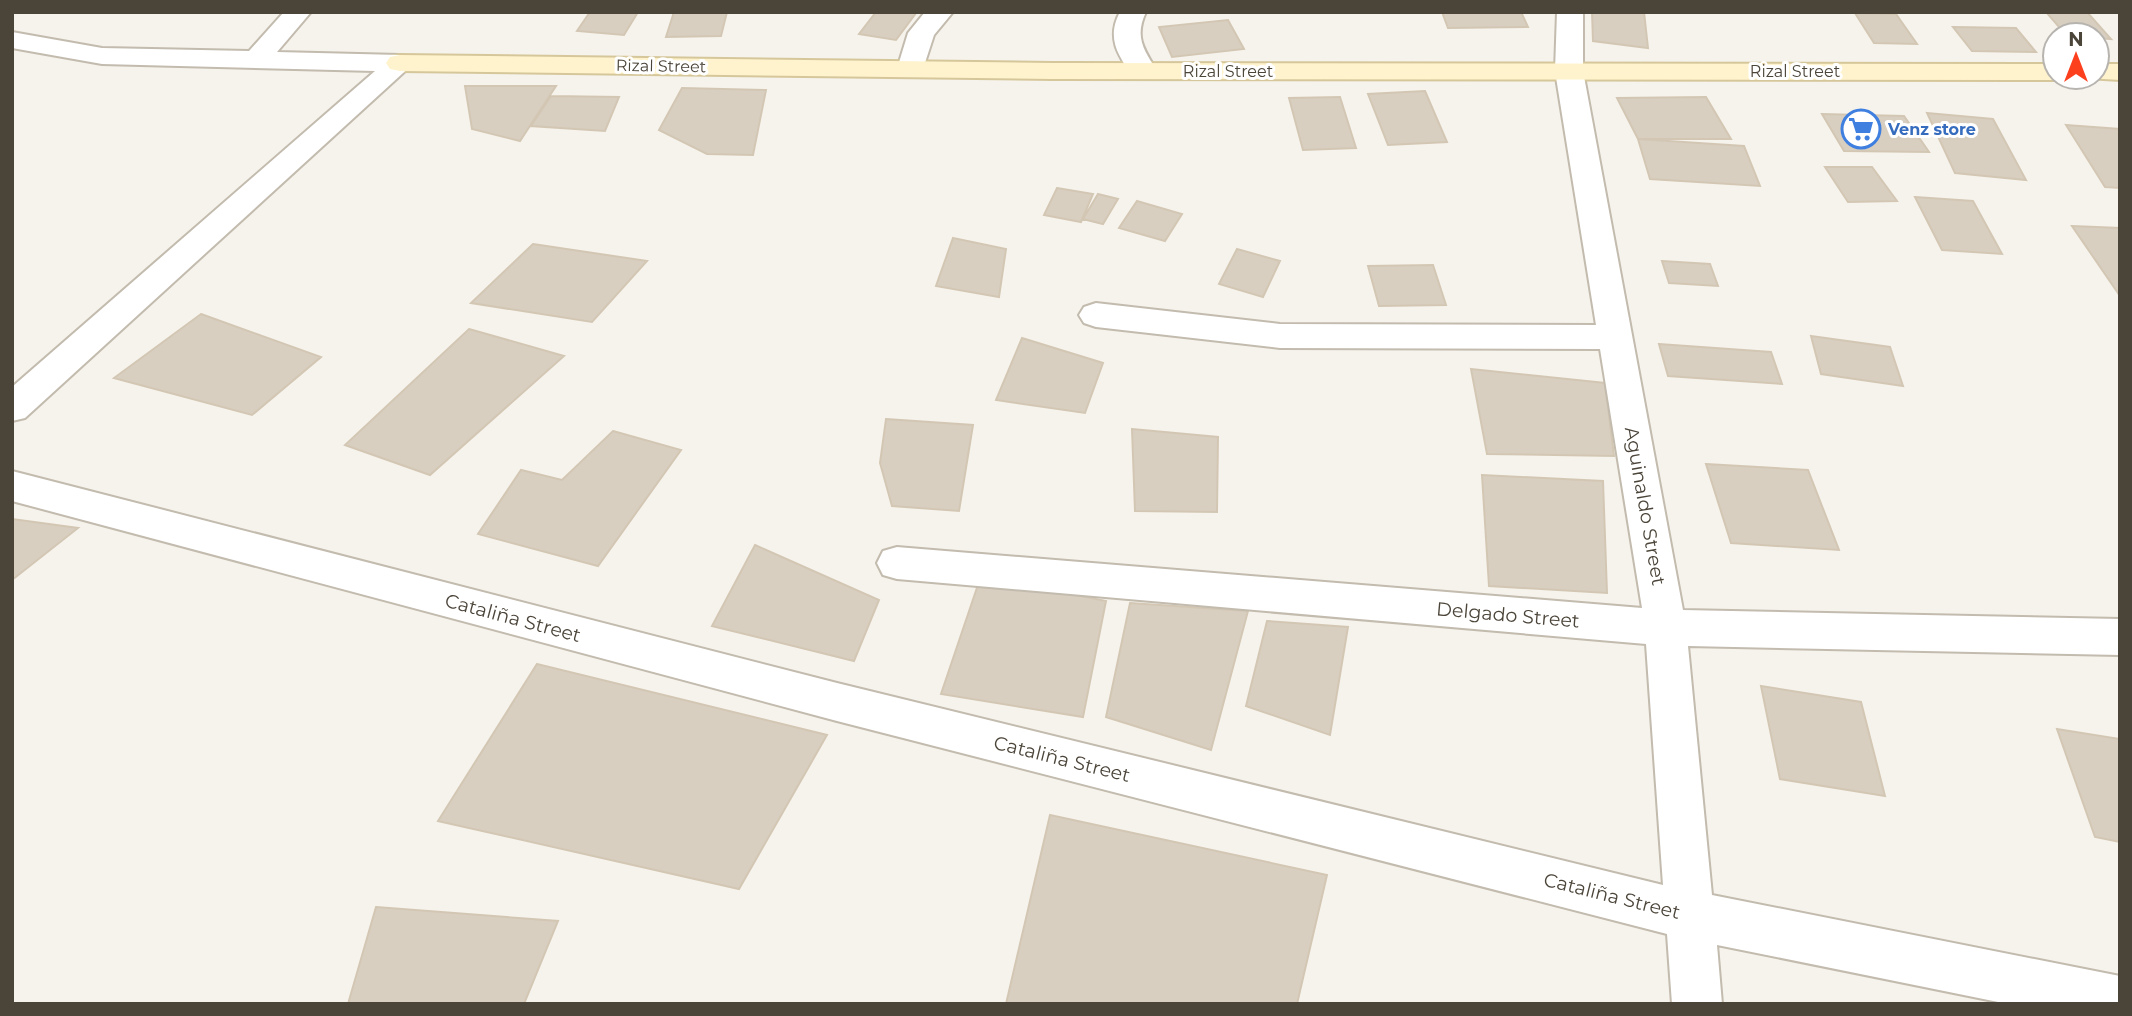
<svg xmlns="http://www.w3.org/2000/svg" width="2132" height="1016" viewBox="0 0 2132 1016" font-family="Montserrat,sans-serif">
  <style>
    .building { fill: #d8cfc1; stroke: #d3c7b4; stroke-width: 2 }
    .lines { fill: none; stroke-linecap: round; stroke-linejoin: round }
    .street-casing { stroke: #c2bbae; stroke-width: 4 }
    .secondary-casing { stroke: #d6c79b; stroke-width: 4 }
    .street { fill: #fff; fill-rule: evenodd }
    .secondary { fill: #fff3cd; fill-rule: evenodd }
    .labels { text-anchor: middle; dominant-baseline: central; stroke-width: 6; stroke-linejoin: round; paint-order: stroke }
    .far-street-label { font-size: 16px; fill: #4b4439; stroke: #fff }
    .far-shop-label { font-size: 16px; font-weight: bold; fill: #366cbe; stroke: #fff; text-anchor: start }
    .street-label { font-size: 19px; fill: #4b4439; stroke: #fff }
  </style>
  <rect width="100%" height="100%" fill="#f6f3ec"/>
  <path class="building" d="M590 12H638L624 35 577 31Z
    M674 12H727L721 36 666 37Z
    M876 12H912L916 13 896 40 859 34Z
    M1442 12H1521L1528 27 1448 28Z
    M1592 12H1644L1648 48 1593 41Z
    M2046 12H2087L2111 39 2097 38V35H2066Z
    M1855 13 1896 14 1917 44 1874 43Z
    M1228 20 1244 49 1172 57 1159 27Z
    M1953 27 2016 28 2036 52 1972 51Z
    M465 86H556L520 141 472 129Z
    M682 88 766 90 753 155 707 154 659 130Z
    M1425 91 1447 142 1388 145 1368 94Z
    M551 96 619 97 605 131 531 126Z
    M1340 97 1356 148 1303 150 1289 98Z
    M1706 97 1731 139H1638L1617 98Z
    M1927 113 1993 119 2026 180 1955 173Z
    M1822 114 1904 116 1929 152 1844 151Z
    M2066 125 2120 129V188L2105 187Z
    M1638 139 1744 146 1760 186 1650 179Z
    M1825 167H1872L1897 201 1848 202Z
    M1057 188 1093 194 1081 222 1044 215Z
    M1098 194 1118 199 1103 224 1083 219Z
    M1915 197 1973 201 2002 254 1942 250Z
    M1137 201 1182 214 1165 241 1119 228Z
    M2072 226 2120 228V296Z
    M953 238 1006 249 999 297 936 286Z
    M533 244 647 261 592 322 471 303Z
    M1237 249 1280 261 1263 297 1219 284Z
    M1662 261 1710 264 1718 286 1669 283Z
    M1433 265 1446 305 1379 306 1368 266Z
    M201 314 321 357 252 415 114 378Z
    M469 329 564 356 430 475 345 445Z
    M1811 336 1890 347 1903 386 1821 374Z
    M1022 338 1103 363 1085 413 996 400Z
    M1659 344 1771 352 1782 384 1668 376Z
    M1471 369 1605 383 1614 456 1487 454Z
    M886 419 973 425 959 511 892 506 880 463Z
    M1132 429 1218 437 1217 512 1135 511Z
    M613 431 681 450 598 566 478 534 521 470 562 480Z
    M1706 464 1808 470 1839 550 1731 543Z
    M1482 475 1603 481 1607 593 1489 586Z
    M12 519 78 528 12 580Z
    M755 545 879 600 854 661 712 626Z
    M981 576 1106 601 1083 717 941 694Z
    M1130 603 1248 611 1211 750 1106 717Z
    M1267 621 1348 627 1330 735 1246 706Z
    M537 664 827 735 739 889 438 821Z
    M1761 686 1861 702 1885 796 1780 779Z
    M2057 729 2120 739V842L2095 837Z
    M1050 815 1327 875 1297 1004H1006Z
    M376 907 558 921 524 1004H348Z"/>
  <g class="lines">
    <defs>
      <path id="street" d="M284 12H311L277 52 400 55 410 57 414 63 25 418 12 421V387L375 71 102 64 12 48V32L102 48 249 51Z
        M925 12H953L934 35 921 75 911 77 901 75 897 69 908 33Z
        M1120 12H1146C1134 37 1144 50 1157 71L1153 77 1143 79 1133 77C1118 55 1106 38 1120 12Z
        M1557 12H1583V71L1683 610 2120 619V655L1688 646 1712 895 2120 976V1004H2008L1717 945 1722 1004H1672L1667 934 837 721 12 501V471L837 683 1663 885 1646 644 897 579 883 575 877 563 883 551 897 547 1642 608 1600 349 1280 348 1096 327 1084 323 1079 315 1084 307 1096 303 1280 324 1596 325 1555 71Z"/>
      <path id="secondary" d="M400 55 1052 63 2055 64V77H2065L2055 80 1052 79 400 71 390 69 386 63 390 57Z
        M2097 64H2120V80L2087 78 2097 77Z"/>
    </defs>
    <use href="#street" class="street-casing"/>
    <use href="#secondary" class="secondary-casing"/>
    <use href="#street" class="street"/>
    <use href="#secondary" class="secondary"/>
  </g>
  <defs>
    <symbol id="supermarket-ring" viewBox="-11 -11 22 22"><circle r="9.5" fill="#fff" stroke="#3f7fe0" stroke-width="1.5"/><path d="M-6-5.5h2.5l.6 2H6L4.5 2H-2.5L-4.4-4H-6ZM-1.5 3.2a1.3 1.3 0 1 0 .1 0ZM3 3.2a1.3 1.3 0 1 0 .1 0Z" fill="#3f7fe0"/></symbol>
  </defs>
  <g fill-rule="evenodd">
    <use href="#supermarket-ring" x="1839" y="107" width="44" height="44"/>
  </g>
  <g class="labels">
    <g class="far-street-label">
      <text transform="translate(661 66) rotate(1)">Rizal Street</text>
      <text x="1228" y="71">Rizal Street</text>
      <text x="1795" y="71">Rizal Street</text>
    </g>
    <g class="far-shop-label">
      <text x="1888" y="129">Venz store</text>
    </g>
    <g class="street-label">
      <text transform="translate(1645 506) rotate(80)">Aguinaldo Street</text>
      <text transform="translate(1508 615) rotate(5)">Delgado Street</text>
      <text transform="translate(513 618) rotate(15)">Cataliña Street</text>
      <text transform="translate(1062 759) rotate(14)">Cataliña Street</text>
      <text transform="translate(1612 896) rotate(14)">Cataliña Street</text>
    </g>
  </g>
  <rect width="2132" height="1016" fill="none" stroke="#4b4439" stroke-width="28"/>
  <g transform="translate(2076 56)"><circle r="33" fill="#ffffff" stroke="#b7b4b0" stroke-width="2"/>
  <path d="M0-5L12 26L0 18L-12 26Z" fill="#fc3f1d"/>
  <text y="-10" font-size="19" font-weight="bold" text-anchor="middle" fill="#4b4439">N</text>
  </g>
</svg>
